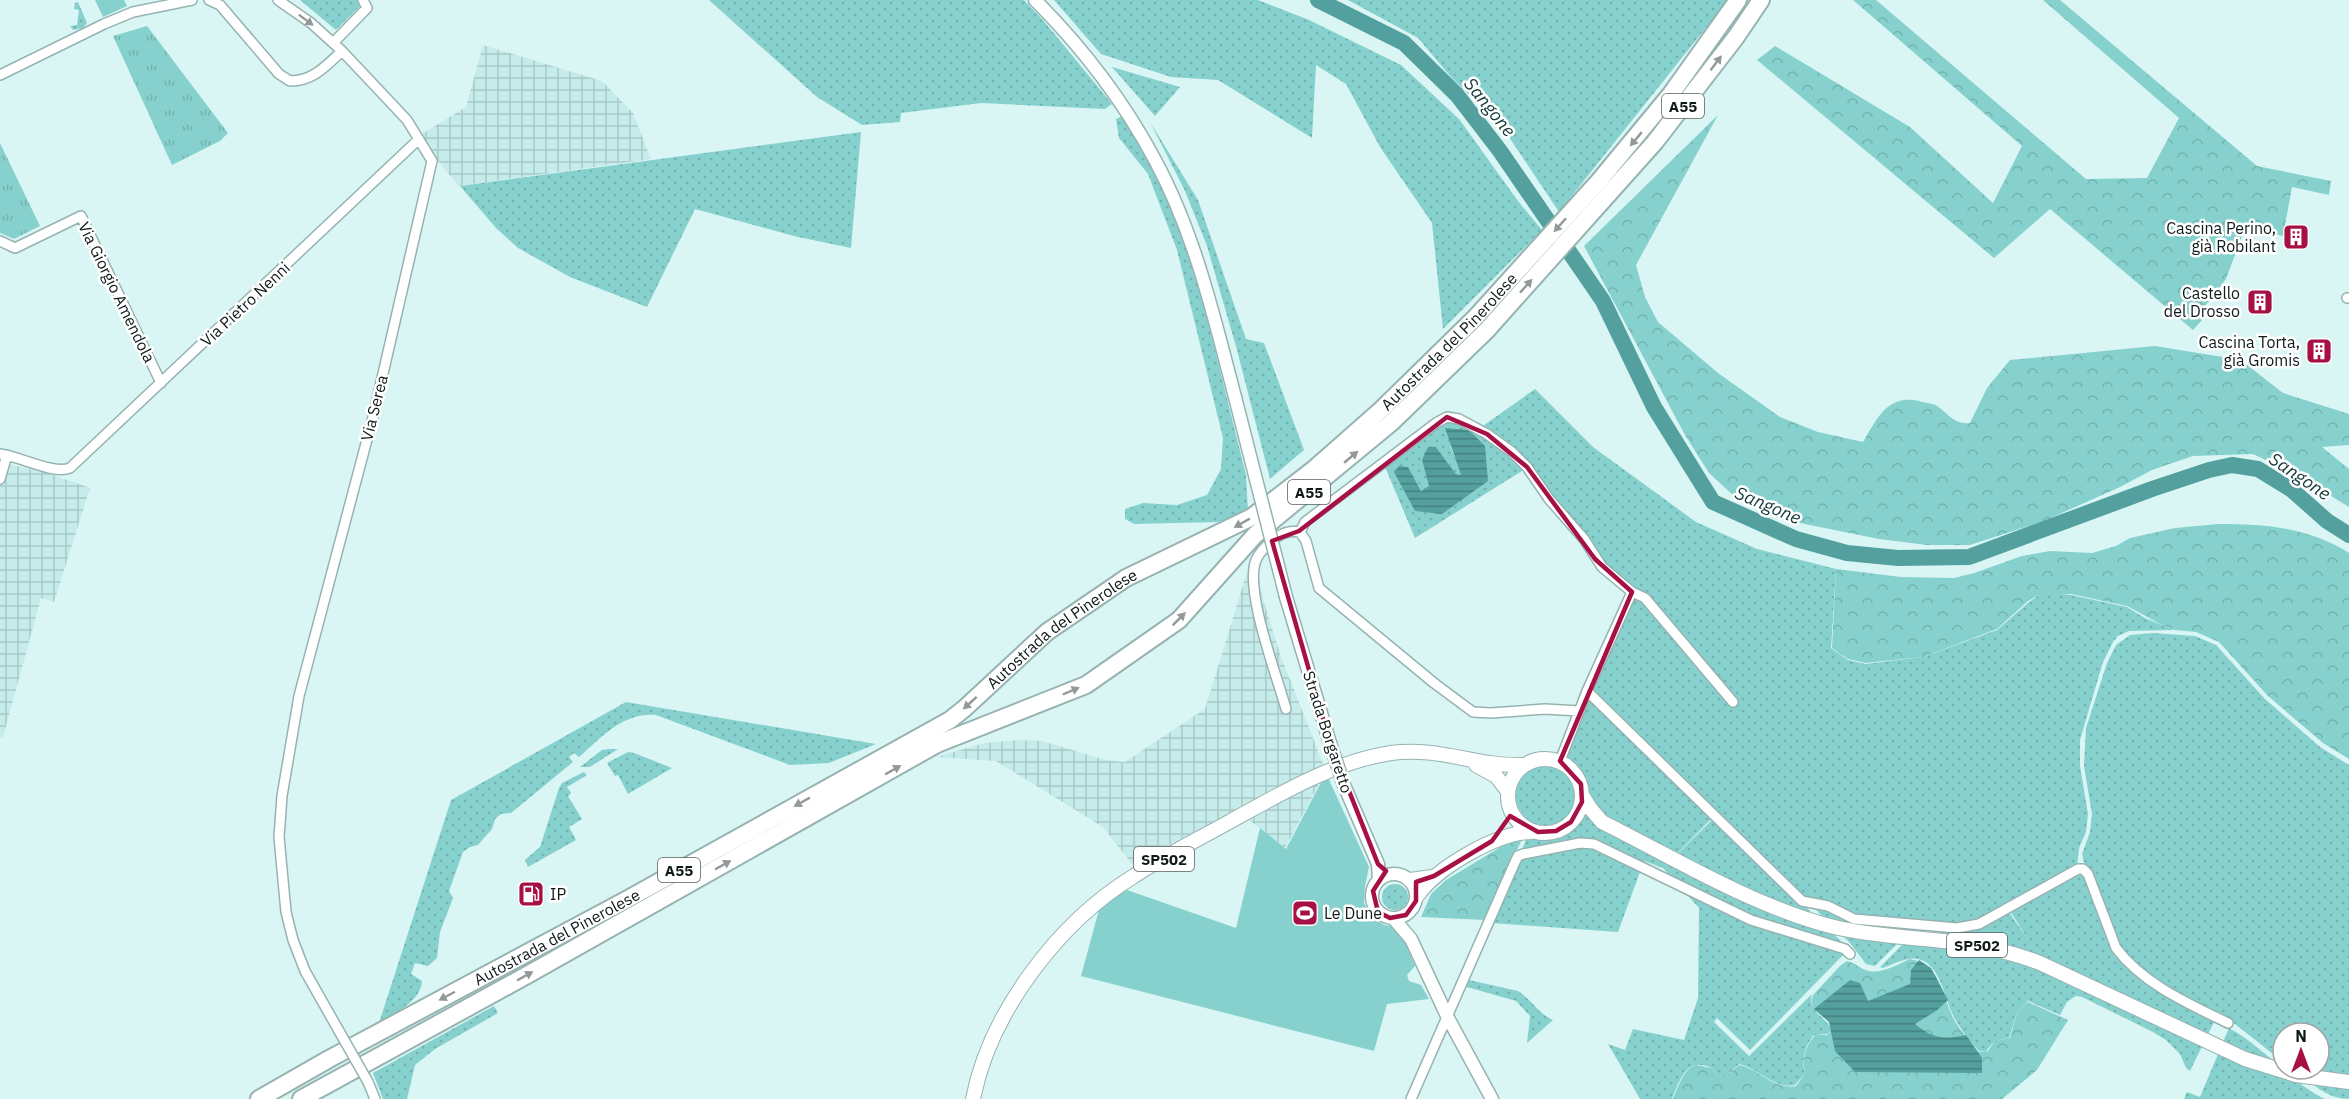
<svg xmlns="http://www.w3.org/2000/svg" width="2349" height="1099" viewBox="0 0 2349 1099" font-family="'IBM Plex Sans',sans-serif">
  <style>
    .industrial { fill: url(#industrial-grid) }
    .grass { fill: url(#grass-dots); fill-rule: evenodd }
    .forest { fill: url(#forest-crowns) }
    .park { fill: url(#park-tufts) }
    .pitch { fill: #86d1ce }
    .water { fill: url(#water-rules) }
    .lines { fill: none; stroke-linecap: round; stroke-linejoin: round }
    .river { stroke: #53a09e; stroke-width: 16 }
    .street-casing { stroke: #96b3b1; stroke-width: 12 }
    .secondary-casing { stroke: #96b3b1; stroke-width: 15 }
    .primary-casing { stroke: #96b3b1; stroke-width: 16 }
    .highway-casing { stroke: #96b3b1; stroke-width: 20 }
    .street { stroke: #fff; stroke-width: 9 }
    .secondary { stroke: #fff; stroke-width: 12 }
    .primary { stroke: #fff; stroke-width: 14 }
    .highway { stroke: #fff; stroke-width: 16 }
    .street-bridge-casing { stroke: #96b3b1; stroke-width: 12; stroke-linecap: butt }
    .secondary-bridge-casing { stroke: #96b3b1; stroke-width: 15; stroke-linecap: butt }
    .street-bridge { stroke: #fff; stroke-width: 9 }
    .secondary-bridge { stroke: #fff; stroke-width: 12 }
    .oneway { fill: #939898 }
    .marked { fill: none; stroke: #a71044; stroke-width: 4.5; stroke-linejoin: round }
    .labels { text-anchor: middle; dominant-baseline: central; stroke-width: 5; stroke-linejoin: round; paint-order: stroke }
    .shield { fill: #fff; stroke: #575f5e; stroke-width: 1.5 }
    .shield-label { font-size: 15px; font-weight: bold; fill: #0f1a19 }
    .poi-label { font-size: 16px; fill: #0f1a19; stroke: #fff; text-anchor: end }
    .street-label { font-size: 16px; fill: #0f1a19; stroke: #fff }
    .water-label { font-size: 18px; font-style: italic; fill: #133938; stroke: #fff }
  </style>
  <defs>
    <pattern id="industrial-grid" width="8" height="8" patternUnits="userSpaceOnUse" patternTransform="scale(1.5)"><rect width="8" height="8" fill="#c5ecea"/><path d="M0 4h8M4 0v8" fill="none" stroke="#a8cac8"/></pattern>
    <pattern id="grass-dots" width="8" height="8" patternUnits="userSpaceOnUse" patternTransform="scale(1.5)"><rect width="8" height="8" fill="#86d1ce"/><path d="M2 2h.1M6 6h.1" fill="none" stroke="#72b3b0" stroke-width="1.8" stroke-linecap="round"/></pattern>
    <pattern id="forest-crowns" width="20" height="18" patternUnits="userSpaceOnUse" patternTransform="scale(1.5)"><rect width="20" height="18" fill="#86d1ce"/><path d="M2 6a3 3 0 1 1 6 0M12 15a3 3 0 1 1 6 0" fill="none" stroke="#72b3b0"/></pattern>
    <pattern id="park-tufts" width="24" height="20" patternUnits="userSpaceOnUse" patternTransform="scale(1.5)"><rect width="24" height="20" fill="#86d1ce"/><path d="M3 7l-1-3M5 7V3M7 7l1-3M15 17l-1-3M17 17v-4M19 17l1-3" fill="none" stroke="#72b3b0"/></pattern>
    <pattern id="water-rules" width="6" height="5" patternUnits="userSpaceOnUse" patternTransform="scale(1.5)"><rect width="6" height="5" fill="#53a09e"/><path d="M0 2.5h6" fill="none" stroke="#438280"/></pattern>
  </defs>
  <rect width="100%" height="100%" fill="#d9f6f5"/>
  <path class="industrial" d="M483 45 602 81 633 113 651 159 459 186 430 152 420 135 466 107Z
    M0 462 54 475 90 488 54 602 41 598 3 737H0Z
    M1258 546 1261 559 1259 578 1262 596 1280 654 1326 771 1285 848 1236 810 1132 864 1103 827 996 761 936 757 985 743 1019 740 1042 741 1106 760 1125 762 1205 709 1247 572Z"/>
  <path class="grass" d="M300 0H358L360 6 336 30Z
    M709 0H1024L1043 20 1112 104 1105 109 981 103 901 113 900 122 862 125 817 97Z
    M1054 0H1258L1309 20 1401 65 1459 119 1518 201 1542 230 1443 329 1432 223 1380 147 1346 84 1316 65 1312 138 1218 80 1171 77 1101 54Z
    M1348 0H1728L1559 212 1503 128 1451 77 1418 38Z
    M78 2 87 23 83 28 73 30 70 26 77 25 79 10 74 9 75 3Z
    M1112 67 1180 87 1155 116Z
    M1123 116 1155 170 1182 233 1199 285 1246 475 1248 511 1219 522 1134 524 1125 519V509L1143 503 1177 505 1207 495 1221 469 1223 438 1177 250 1148 174 1119 138 1116 119Z
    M1150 122 1198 200 1246 339 1264 343 1304 450 1270 479 1237 350 1207 246 1185 191Z
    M861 132 851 248 798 237 695 209 647 307 570 277 518 248 496 228 460 186Z
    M1535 389 1593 447 1696 522 1757 549 1836 569 1831 648 1848 660 1865 664 1923 657 1997 630 2029 602 2039 595 2051 593 2071 595 2127 607 2145 618 2174 630 2129 631 2118 636 2113 642 2103 662 2080 740V766L2088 814 2086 832 2079 848 2077 867 2000 911 1968 924 1913 931 1906 935 1875 966 1866 964 1850 943 1590 690 1631 589 1603 566 1536 478 1480 428Z
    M1448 420C1478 424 1504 449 1525 469L1415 538 1385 467 1437 425ZM1450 445 1488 481 1415 511 1408 468 1421 491 1430 486 1422 460 1436 447 1456 474 1462 475Z
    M2153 633 2195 636 2216 645 2265 699 2320 747 2349 765V1099C2327 1099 2310 1082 2293 1069H2319V1033H2283V1062L2230 1020 2173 992 2142 971 2118 946 2085 866 2082 854 2090 832 2092 814 2084 766 2086 728 2107 663 2116 645 2130 635Z
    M1592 700 1713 817 1664 867 1714 818 1849 949 1750 1050 1717 1018 1714 1022 1749 1056 1812 994C1807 1013 1827 1016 1832 1031L1827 1034 1814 1035C1805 1046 1801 1059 1805 1073L1795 1085C1774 1089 1759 1069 1739 1064L1725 1077 1717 1076 1712 1068C1708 1067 1702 1064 1697 1065 1684 1065 1676 1089 1672 1099H1640L1608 1044 1625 1050 1633 1029 1684 1040 1698 998 1699 908 1663 868 1644 861 1618 932 1492 923 1533 823C1499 802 1517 757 1556 767L1579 711Z
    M626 702 876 744 829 763 790 765 656 715C623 712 602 737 579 757L574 753 569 757 573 762 511 813 501 814 495 819 492 829 478 845 470 847 463 852 449 891 453 898 440 932 437 958 428 966 415 963 411 974 422 981C421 1001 395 1013 379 1023L451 800Z
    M609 749H618L590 767H580L602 750Z
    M628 752 634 753 672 768 628 794 618 775 615 776 607 763Z
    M584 772 587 775 567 787 571 793 568 796 582 819 569 827 576 840 528 867 525 860 540 847 559 788 562 783Z
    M2079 872H2082L2121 960 2215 1020 2190 1071 2186 1068 2180 1054 2166 1040 2153 1032 2082 997 2076 996 2067 1002 2060 1015 2026 1000 2028 1001 2017 1012 2009 1038C1998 1040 1992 1041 1986 1052L1979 1051C1969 1041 1958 1026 1952 1013 1944 996 1938 954 1909 959 1901 960 1891 965 1883 968L1880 967 1909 938 1914 936 1969 928 2008 911 2028 939 2010 911Z
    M1382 897a13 13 0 1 1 26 0a13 13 0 1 1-26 0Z
    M1469 980 1518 991C1531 999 1539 1014 1553 1020L1527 1043 1530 1016 1516 1001 1467 987Z
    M494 1006 498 1013 435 1049 415 1065 407 1099H383L373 1073Z
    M2229 1028C2263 1046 2292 1084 2325 1099H2184L2187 1092 2200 1097Z"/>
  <path class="forest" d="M1853 0H1876L2086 179 2147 178 2179 118 2043 0H2060L2257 166 2331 181 2329 195 2292 187 2283 236 2245 228 2226 279 2198 315 2202 320 2193 330 2050 209 1994 258 1757 60 1775 46 1910 127 1993 203 2022 146Z
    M1718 115 1636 265 1645 297 1658 322 1718 373 1780 417 1818 432 1863 442C1877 419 1887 394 1919 401 1925 403 1933 403 1937 406 1949 414 1954 425 1970 423L1987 388 2010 360 2155 346 2241 360 2283 393 2349 414V445L2322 447 2349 469V507L2295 474 2253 454 2193 456 2152 470 2120 487 2044 521 1970 545H1927L1879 539 1780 519 1737 499 1709 473 1685 435 1584 246Z
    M2218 524C2265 524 2308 527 2349 553V759L2323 743 2268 696 2219 642 2196 632 2175 630 2162 625 2127 606 2071 594 2039 595 2028 601 1997 629 1923 657 1865 663 1848 659 1832 648 1836 569 1901 577 1954 578 1974 573 2022 556 2050 551 2092 553 2116 546 2130 538 2175 528Z
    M1523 837 1485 920 1421 917 1431 894 1446 880 1512 840Z
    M1910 959C1939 964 1941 990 1951 1013 1956 1026 1969 1041 1979 1052H1987L1995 1041 2010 1038 2017 1012 2028 1002 2068 1020 2037 1070 2002 1099H1673C1677 1090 1684 1067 1696 1065 1700 1065 1707 1068 1712 1068L1717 1076 1725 1077 1739 1065C1759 1069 1774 1090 1796 1086L1805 1073C1802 1059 1805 1047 1815 1035H1827L1832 1031C1832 1030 1830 1022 1829 1022 1821 1012 1808 1012 1813 995L1840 966 1847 961C1856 963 1860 969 1869 971 1881 974 1899 964 1910 959Z"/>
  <path class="park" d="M147 26 228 133 220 141 172 165 113 36Z
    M0 143 40 226 14 239 0 233Z"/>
  <path class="pitch" d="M95 0H124L127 6 103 17Z
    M1326 773 1369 867 1365 886 1364 903 1373 919 1385 925 1398 927 1415 966 1407 975 1409 981 1421 985 1429 999 1387 1004 1374 1051 1081 976 1100 906 1113 896 1127 890 1236 928 1260 828 1286 849Z"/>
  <path class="water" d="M1445 428 1469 430 1485 446 1488 481 1442 514 1415 511 1394 472 1399 466 1408 467 1421 491 1429 486 1422 460 1428 447H1436L1456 474 1461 475Z
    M1919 960 1931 968 1948 1000 1936 1011 1915 1024C1932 1038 1943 1040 1966 1035L1982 1058V1073L1855 1072 1835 1051 1829 1022 1814 1009 1850 980 1860 983 1868 1001 1910 984 1911 970Z"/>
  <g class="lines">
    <path class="river" d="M1318 0 1404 43 1457 95 1500 151 1603 301 1654 407 1713 502 1796 539 1847 553 1898 558 1969 557 2152 489 2209 470 2232 465 2258 469 2292 490 2327 521 2349 535"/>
    <defs>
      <path id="street" d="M209 0 220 5 279 74 290 81C313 81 326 66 342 51
        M278 0 311 23 342 51 407 120 432 161 373 417 299 696 282 796 279 837 286 912 293 940 305 971 343 1038
        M333 43 367 8 363 0
        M0 75 104 24 133 12 192 0
        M0 241 15 248 81 216 161 383
        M2347 298H2349
        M0 454C19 456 54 475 70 468L419 139
        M0 479 7 455
        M1300 532 1305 522 1436 423 1447 417 1459 419 1487 434 1512 452 1527 467 1549 499 1584 539 1602 567 1632 592
        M1587 691 1802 901 1828 906 1854 919 1957 928 1979 924 2078 869H2083L2088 874 2116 948C2143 984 2189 1004 2228 1023
        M1286 709C1277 676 1244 590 1256 560 1259 553 1268 544 1274 539 1283 533 1289 530 1300 532L1306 541 1319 588 1434 683 1473 712 1491 713 1545 709 1579 711
        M1560 761 1587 691 1632 592 1645 598 1733 702
        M368 1082 375 1099
        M1411 1099 1515 862 1518 856 1523 854 1580 843 1594 844 1751 920 1845 949 1850 954"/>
      <path id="secondary" d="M1035 0C1081 46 1124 102 1155 160 1195 234 1214 317 1235 397
        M1286 597 1330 743
        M1344 785 1378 864 1379 880
        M1372 896a22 22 0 1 1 44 0a22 22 0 1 1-44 0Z
        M1394 919 1411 939 1448 1018 1492 1099"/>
      <path id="primary" d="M1508 796a37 37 0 1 1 74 0a37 37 0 1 1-74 0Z
        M1476 765 1496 776 1507 790
        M1582 795 1590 808 1602 822C1676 859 1754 907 1834 927 1875 937 1918 937 1960 943 1988 947 2014 953 2040 963L2245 1059 2296 1075 2349 1082
        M1410 880 1432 877
        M1417 896C1436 868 1498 832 1532 832
        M973 1099C990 1012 1059 922 1134 876 1164 856 1197 840 1229 822 1280 794 1333 762 1391 753 1426 748 1457 758 1490 763 1501 765 1512 765 1522 765"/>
      <g id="highway">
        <path id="s1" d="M259 1099 329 1059 626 900 950 720 965 708 1047 632 1126 578 1252 517 1314 469 1381 410 1475 318 1599 181 1671 94 1738 0"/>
        <path d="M301 1099 529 974 937 744 1086 685 1179 620 1255 535 1392 422 1487 330 1655 142 1736 37 1761 0"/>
      </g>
    </defs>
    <use href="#street" class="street-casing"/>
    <use href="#secondary" class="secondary-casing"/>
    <use href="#primary" class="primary-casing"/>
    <use href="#highway" class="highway-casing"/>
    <use href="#street" class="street"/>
    <use href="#secondary" class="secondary"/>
    <use href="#primary" class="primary"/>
    <use href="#highway" class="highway"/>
    <defs>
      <path id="street-bridge" d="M343 1038 368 1082"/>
      <path id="secondary-bridge" d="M1235 397 1286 597
        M1330 743 1344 785"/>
    </defs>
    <use href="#street-bridge" class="street-bridge-casing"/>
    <use href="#secondary-bridge" class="secondary-bridge-casing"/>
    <use href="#street-bridge" class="street-bridge"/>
    <use href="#secondary-bridge" class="secondary-bridge"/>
  </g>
  <defs><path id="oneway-solid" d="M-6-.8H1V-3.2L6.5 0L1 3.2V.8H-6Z" transform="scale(1.5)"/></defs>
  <g class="oneway">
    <use href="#oneway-solid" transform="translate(306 20) rotate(37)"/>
    <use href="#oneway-solid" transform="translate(1716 63) rotate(-53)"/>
    <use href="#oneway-solid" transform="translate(1636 139) rotate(130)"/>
    <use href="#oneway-solid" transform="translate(1560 225) rotate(132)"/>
    <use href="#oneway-solid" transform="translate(1526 286) rotate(-48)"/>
    <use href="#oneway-solid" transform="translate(1351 457) rotate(-40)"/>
    <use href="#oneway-solid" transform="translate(1242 523) rotate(151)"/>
    <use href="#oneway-solid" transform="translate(1179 619) rotate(-45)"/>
    <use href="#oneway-solid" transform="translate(1071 691) rotate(-23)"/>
    <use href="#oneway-solid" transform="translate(970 703) rotate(138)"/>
    <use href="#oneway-solid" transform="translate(893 770) rotate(-29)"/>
    <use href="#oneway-solid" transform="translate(802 802) rotate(151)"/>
    <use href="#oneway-solid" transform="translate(723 865) rotate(-29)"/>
    <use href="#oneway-solid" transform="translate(525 976) rotate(-29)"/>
    <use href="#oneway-solid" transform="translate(447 996) rotate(152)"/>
  </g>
  <path class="marked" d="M1447 417 1487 434 1527 467 1595 559 1632 592 1560 761 1581 784 1582 802 1571 822 1556 831 1538 832 1510 816 1492 841 1434 876 1416 882V901L1406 915 1390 918 1378 912 1373 891 1386 871 1378 864 1330 743 1272 541 1299 531Z"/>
  <defs>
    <symbol id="building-square" viewBox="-11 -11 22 22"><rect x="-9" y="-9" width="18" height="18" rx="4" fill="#a71044" stroke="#fff"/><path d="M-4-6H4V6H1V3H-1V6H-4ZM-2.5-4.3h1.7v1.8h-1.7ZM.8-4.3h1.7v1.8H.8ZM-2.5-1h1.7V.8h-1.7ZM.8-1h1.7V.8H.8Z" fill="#fff"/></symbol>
    <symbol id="fuel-square" viewBox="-11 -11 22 22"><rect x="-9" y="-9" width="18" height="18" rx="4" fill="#a71044" stroke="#fff"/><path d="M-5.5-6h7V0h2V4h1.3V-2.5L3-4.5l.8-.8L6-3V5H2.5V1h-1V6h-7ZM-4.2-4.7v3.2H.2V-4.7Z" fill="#fff"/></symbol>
    <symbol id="stadium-square" viewBox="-11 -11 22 22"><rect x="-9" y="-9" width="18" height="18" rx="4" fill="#a71044" stroke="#fff"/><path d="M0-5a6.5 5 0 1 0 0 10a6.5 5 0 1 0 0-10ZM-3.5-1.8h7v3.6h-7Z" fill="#fff"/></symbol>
  </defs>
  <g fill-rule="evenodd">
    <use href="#building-square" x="2281" y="222" width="30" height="30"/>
    <use href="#building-square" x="2245" y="287" width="30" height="30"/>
    <use href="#building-square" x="2304" y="336" width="30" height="30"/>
    <use href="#fuel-square" x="516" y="879" width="30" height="30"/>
    <use href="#stadium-square" x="1290" y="898" width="30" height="30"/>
  </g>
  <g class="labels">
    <g class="shield">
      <rect x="1662" y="94" width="42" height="24" rx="4.5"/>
      <rect x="1288" y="480" width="42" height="24" rx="4.5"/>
      <rect x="1134" y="847" width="60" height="24" rx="4.5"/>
      <rect x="658" y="858" width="42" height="24" rx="4.5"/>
      <rect x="1947" y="933" width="60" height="24" rx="4.5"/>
    </g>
    <g class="shield-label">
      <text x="1683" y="106">A55</text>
      <text x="1309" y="492">A55</text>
      <text x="1164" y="859">SP502</text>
      <text x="679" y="870">A55</text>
      <text x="1977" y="945">SP502</text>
    </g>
    <g class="poi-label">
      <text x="2276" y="228">Cascina Perino,<tspan x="2276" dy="18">già Robilant</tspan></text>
      <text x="2240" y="293">Castello<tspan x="2240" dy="18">del Drosso</tspan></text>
      <text x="2300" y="342">Cascina Torta,<tspan x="2300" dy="18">già Gromis</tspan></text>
      <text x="550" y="894" text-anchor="start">IP</text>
      <text x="1324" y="913" text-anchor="start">Le Dune</text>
    </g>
    <g class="street-label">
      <text transform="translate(117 292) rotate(64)">Via Giorgio Amendola</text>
      <text transform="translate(245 304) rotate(-43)">Via Pietro Nenni</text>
      <text stroke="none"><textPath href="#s1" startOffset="1419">Autostrada del Pinerolese</textPath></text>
      <text transform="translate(374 408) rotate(-76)">Via Serea</text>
      <text stroke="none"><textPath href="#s1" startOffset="933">Autostrada del Pinerolese</textPath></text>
      <text transform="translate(1328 732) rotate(72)">Strada Borgaretto</text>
      <text stroke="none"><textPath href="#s1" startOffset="339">Autostrada del Pinerolese</textPath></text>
    </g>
    <g class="water-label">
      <text transform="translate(1490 107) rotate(51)">Sangone</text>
      <text transform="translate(2300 476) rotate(34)">Sangone</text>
      <text transform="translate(1768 505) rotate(23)">Sangone</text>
    </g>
  </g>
  <g transform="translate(2301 1051)"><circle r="28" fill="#ffffff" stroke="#9fa3a3" stroke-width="1.5"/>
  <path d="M0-4.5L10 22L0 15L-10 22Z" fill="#a71044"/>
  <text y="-9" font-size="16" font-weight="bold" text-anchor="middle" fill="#0f1a19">N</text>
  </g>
</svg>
